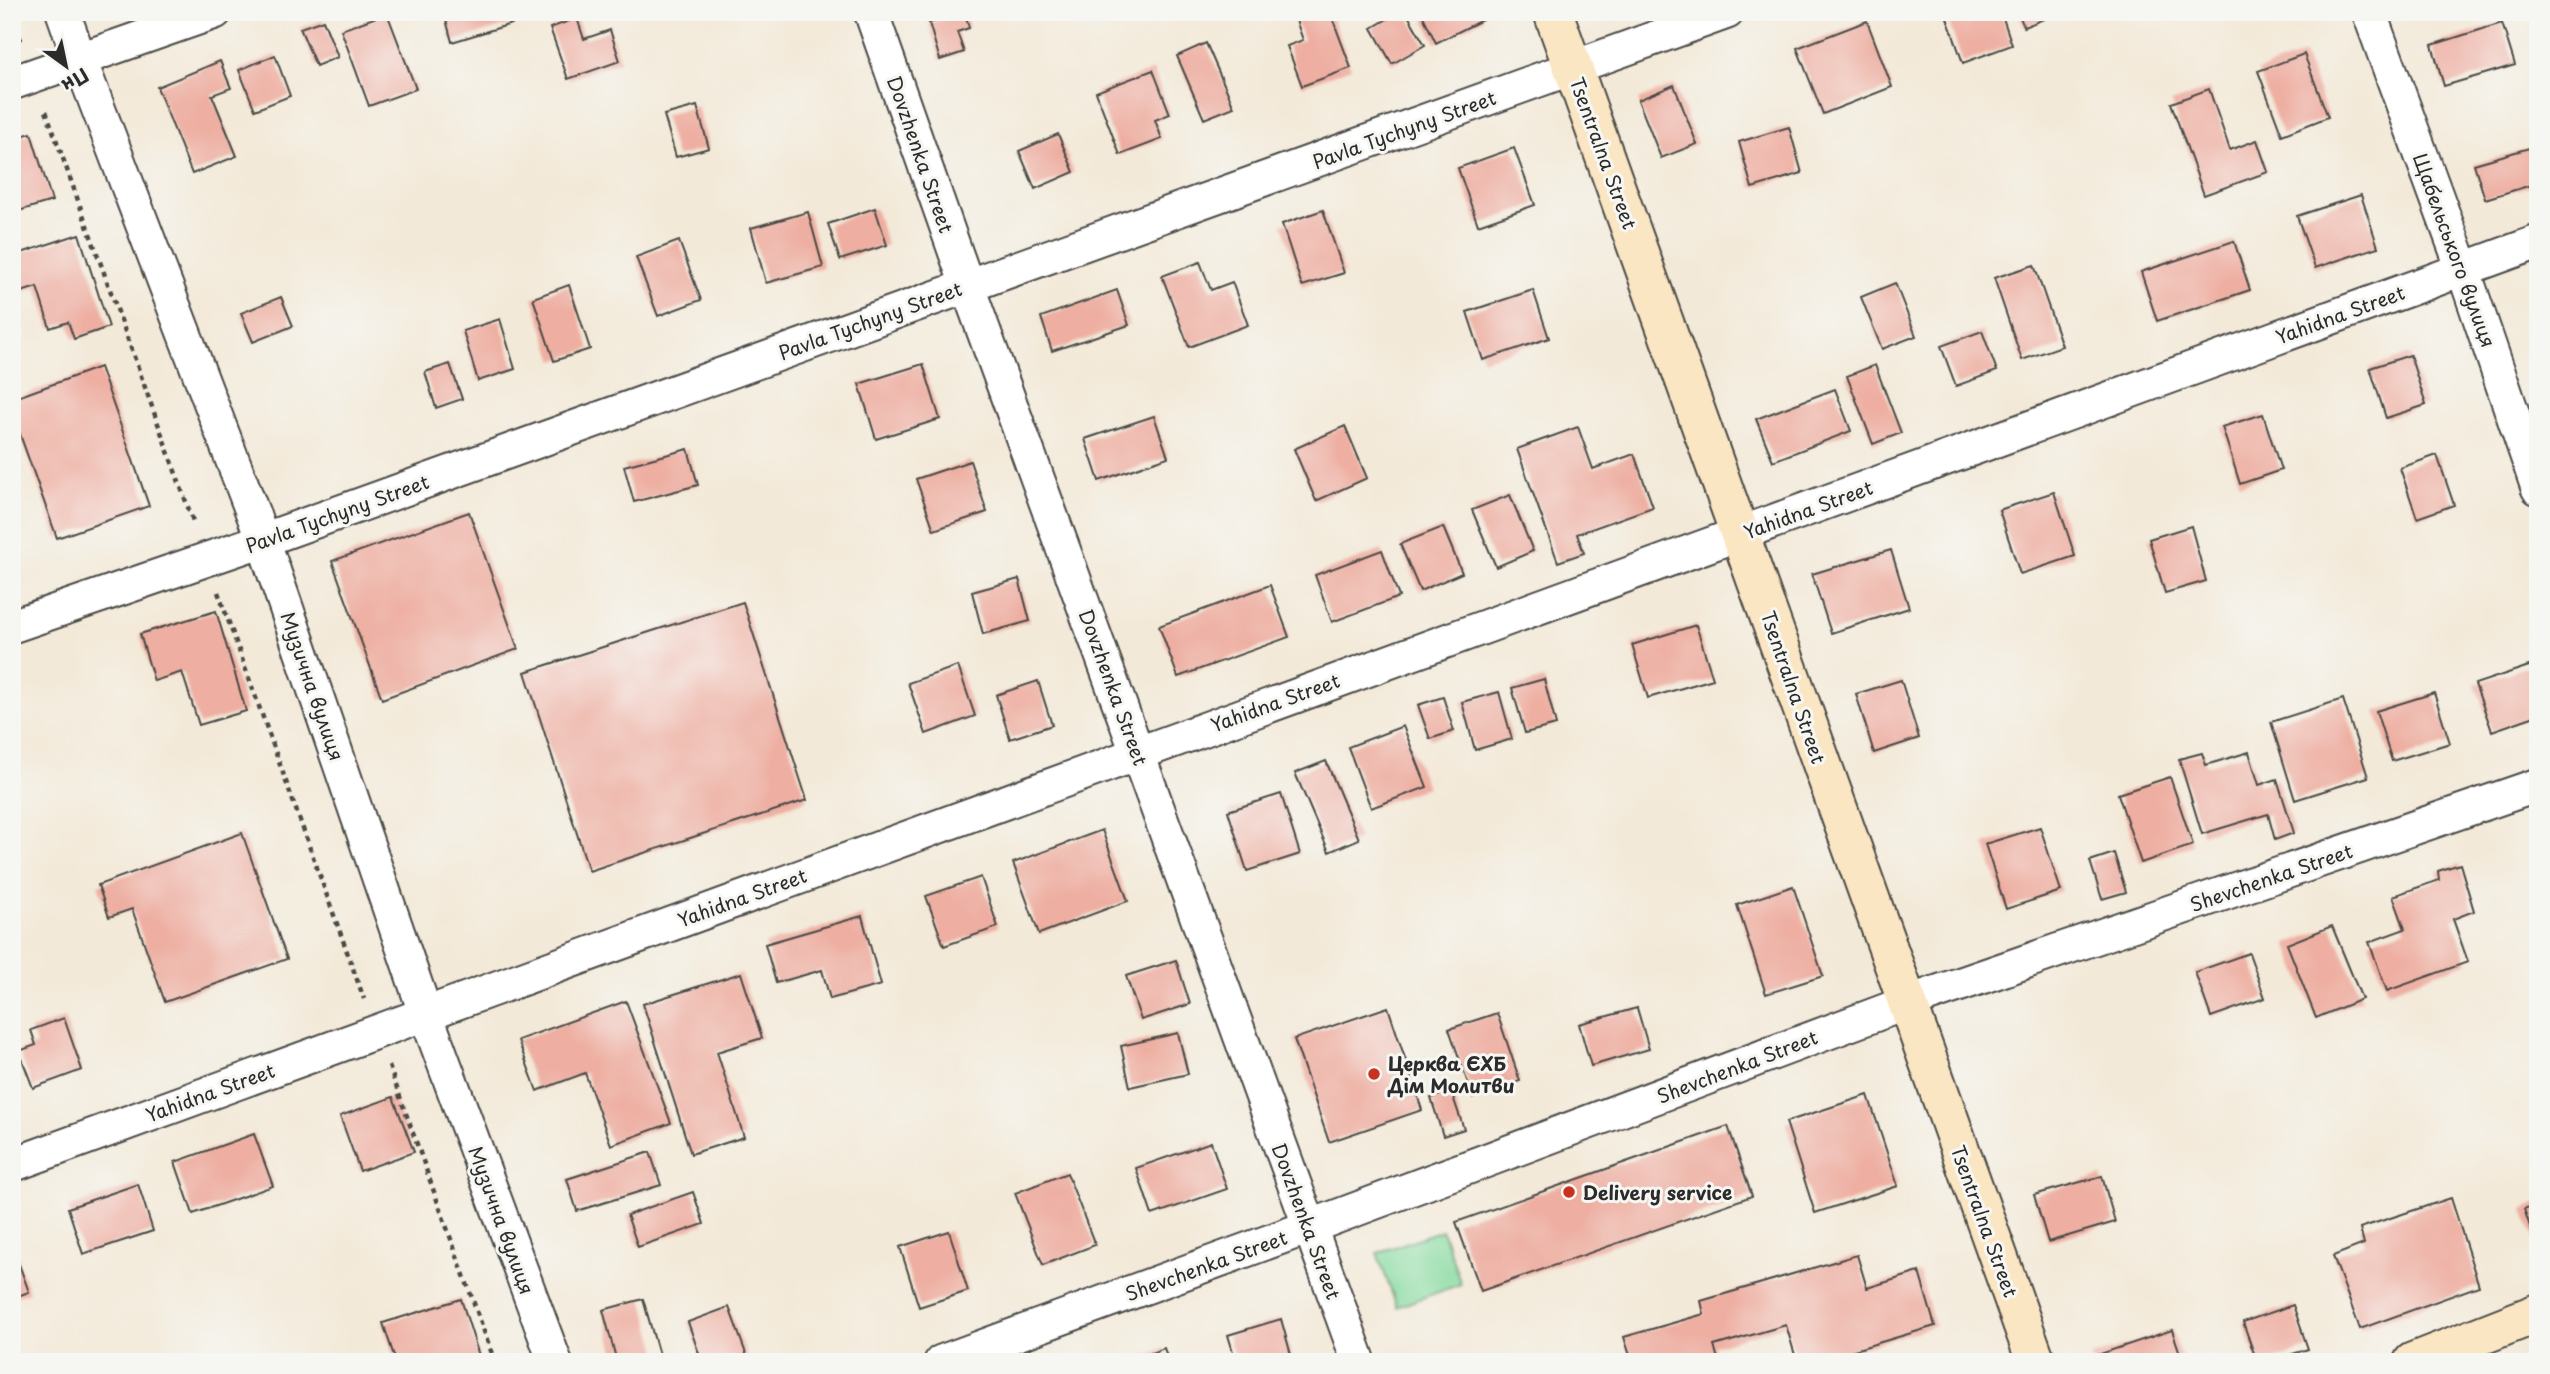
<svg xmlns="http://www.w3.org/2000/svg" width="2550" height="1374" viewBox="0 0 2550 1374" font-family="'Playpen Sans',sans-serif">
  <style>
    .green { fill: #84da9e; stroke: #588264; stroke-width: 2 }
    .building { fill: #eeafa2 }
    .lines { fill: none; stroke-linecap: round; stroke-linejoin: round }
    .street-casing { stroke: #494845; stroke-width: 37 }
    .secondary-casing { stroke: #494845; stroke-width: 42 }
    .path { stroke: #494845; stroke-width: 4.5; stroke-dasharray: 5 5; stroke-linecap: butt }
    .street { stroke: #fff; stroke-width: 33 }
    .secondary { stroke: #fbe6c3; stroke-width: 38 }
    .poi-dot { fill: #c8321e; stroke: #f6f6f2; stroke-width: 2.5 }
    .labels { text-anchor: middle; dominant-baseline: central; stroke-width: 6; stroke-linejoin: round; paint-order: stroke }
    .street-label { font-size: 19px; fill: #2b2b2b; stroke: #f6f6f2 }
    .poi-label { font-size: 19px; font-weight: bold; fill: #2b2b2b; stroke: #f6f6f2; text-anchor: start }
  </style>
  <rect width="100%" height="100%" fill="#f6f6f2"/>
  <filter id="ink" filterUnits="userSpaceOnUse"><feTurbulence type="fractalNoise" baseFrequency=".0143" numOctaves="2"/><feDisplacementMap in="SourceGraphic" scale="14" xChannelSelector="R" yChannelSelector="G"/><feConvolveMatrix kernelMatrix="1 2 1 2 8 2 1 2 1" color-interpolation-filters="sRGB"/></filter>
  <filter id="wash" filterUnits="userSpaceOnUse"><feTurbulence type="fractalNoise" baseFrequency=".00686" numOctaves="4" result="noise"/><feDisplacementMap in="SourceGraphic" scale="28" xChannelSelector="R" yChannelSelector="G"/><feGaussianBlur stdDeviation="1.57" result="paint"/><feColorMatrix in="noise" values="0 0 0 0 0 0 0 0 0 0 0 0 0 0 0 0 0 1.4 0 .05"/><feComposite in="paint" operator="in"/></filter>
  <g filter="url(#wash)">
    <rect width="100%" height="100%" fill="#f3e9d8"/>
    <path class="green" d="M1442 1230 1461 1284 1397 1307 1377 1253Z"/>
    <g id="blocks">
      <path class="building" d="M444 12H522L524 20 452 42Z
        M965 12 969 28 957 32 964 52 940 60 929 23Z
        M1293 12H1330L1351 68 1302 86 1287 46 1303 40Z
        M1399 12H1406L1425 45 1392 64 1372 28Z
        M1421 12H1480L1484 19 1436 43Z
        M1945 12H2001L2012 45 1963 63Z
        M2018 12H2061L2024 27Z
        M387 13 416 89 369 106 341 30Z
        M577 18 584 39 610 30 620 61 568 79 550 28Z
        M323 20 338 57 316 66 300 28Z
        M1867 21 1892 87 1823 114 1797 48Z
        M2502 23 2515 65 2444 86 2432 45Z
        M1206 43 1234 107 1204 119 1177 56Z
        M2304 54 2328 117 2282 135 2258 71Z
        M275 55 290 96 255 110 239 70Z
        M220 61 231 88 212 95 237 156 192 174 157 87Z
        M1153 70 1170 114 1155 120 1162 139 1120 155 1096 92Z
        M1674 85 1697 144 1661 158 1638 100Z
        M2209 89 2230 150 2257 140 2268 172 2204 195 2171 103Z
        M697 106 709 148 676 157 664 115Z
        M1789 127 1802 173 1752 188 1739 142Z
        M31 133 52 201 12 213V139Z
        M1058 134 1074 172 1035 189 1019 151Z
        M2536 146 2538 183 2485 199 2474 164Z
        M1514 148 1535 205 1478 225 1458 168Z
        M2361 195 2378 247 2315 268 2297 216Z
        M875 208 887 245 840 260 828 224Z
        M1323 210 1344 273 1302 286 1282 224Z
        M808 212 823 267 766 283 751 228Z
        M79 234 109 327 74 339 68 322 50 328 37 287 12 295V256Z
        M679 241 701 300 658 316 636 257Z
        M2234 241 2250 290 2157 321 2141 272Z
        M1200 262 1211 290 1232 282 1248 325 1189 347 1162 276Z
        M2034 265 2062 346 2022 360 1994 278Z
        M1895 283 1916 336 1882 349 1861 297Z
        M569 285 590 349 554 361 533 298Z
        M1117 290 1129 325 1052 351 1041 317Z
        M1533 290 1549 338 1483 360 1467 312Z
        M281 297 293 326 253 342 241 313Z
        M500 319 515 369 478 381 463 331Z
        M1982 331 1997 371 1956 386 1941 346Z
        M2410 355 2426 405 2386 418 2370 368Z
        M450 364 462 399 436 408 425 372Z
        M923 364 940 419 876 439 859 384Z
        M1875 365 1901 433 1873 444 1847 376Z
        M100 367 149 506 57 538 12 412V399Z
        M1835 389 1851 431 1773 461 1756 419Z
        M2263 414 2281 470 2240 484 2222 427Z
        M1154 416 1168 457 1099 481 1085 439Z
        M1345 426 1367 478 1316 501 1294 449Z
        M1578 427 1593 469 1634 454 1653 507 1577 534 1584 553 1558 562 1517 449Z
        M688 449 698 485 634 502 624 466Z
        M2437 455 2454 505 2417 518 2400 468Z
        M970 461 987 512 934 530 916 479Z
        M2054 492 2075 556 2020 574 1999 510Z
        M1510 495 1533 551 1496 567 1472 510Z
        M469 512 518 649 382 699 332 561Z
        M2191 526 2206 581 2165 593 2149 539Z
        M1443 527 1462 573 1420 591 1400 544Z
        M1382 550 1399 597 1332 622 1315 575Z
        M1891 550 1909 608 1831 633 1812 574Z
        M1019 579 1030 621 983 634 972 592Z
        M1270 585 1289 637 1178 677 1159 626Z
        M743 602 807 800 589 871 525 672Z
        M216 611 246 711 199 725 182 672 154 681 140 634Z
        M1696 625 1713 679 1648 698 1632 645Z
        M2538 663V715L2492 731 2475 684Z
        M958 666 975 716 926 734 908 683Z
        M1544 679 1556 725 1525 733 1512 688Z
        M1901 680 1919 738 1874 753 1856 694Z
        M1038 681 1052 725 1010 739 996 695Z
        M1499 692 1512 739 1475 750 1462 702Z
        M2434 693 2450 743 2392 761 2376 711Z
        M1443 697 1454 731 1430 739 1418 705Z
        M2343 699 2368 777 2295 800 2271 722Z
        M1403 726 1427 787 1371 808 1348 747Z
        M2249 752 2259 785 2277 779 2294 833 2275 840 2268 814 2202 834 2179 759 2202 753 2206 765Z
        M1326 761 1359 839 1329 852 1295 773Z
        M2170 777 2193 845 2141 863 2118 794Z
        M1281 794 1300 854 1247 871 1228 811Z
        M2040 827 2061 891 2006 909 1985 844Z
        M1102 830 1128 901 1039 934 1013 863Z
        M242 833 287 959 165 1002 132 909 109 917 98 885Z
        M2114 853 2126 892 2102 899 2090 861Z
        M2460 864 2474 911 2453 919 2468 962 2387 991 2369 942 2405 929 2393 896 2439 880 2438 871Z
        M981 877 998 927 944 946 926 896Z
        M1793 886 1823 976 1766 994 1737 905Z
        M862 916 881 985 830 999 822 970 776 983 765 944Z
        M2332 926 2362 999 2316 1018 2287 944Z
        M2249 953 2265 998 2211 1017 2195 972Z
        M1176 960 1190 1004 1141 1020 1126 976Z
        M741 973 762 1038 717 1052 744 1137 691 1154 643 1004Z
        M626 1001 671 1123 611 1145 585 1073 537 1091 518 1040Z
        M1388 1007 1422 1110 1329 1142 1294 1039Z
        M1637 1008 1649 1049 1591 1066 1579 1024Z
        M1497 1013 1520 1081 1473 1098 1449 1029Z
        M64 1018 82 1070 33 1088 19 1051 36 1045 31 1030Z
        M1178 1033 1188 1074 1130 1087 1121 1046Z
        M1451 1091 1464 1129 1443 1136 1431 1098Z
        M1868 1095 1898 1186 1815 1213 1786 1122Z
        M393 1097 414 1152 360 1171 340 1116Z
        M1728 1126 1752 1196 1481 1291 1456 1222Z
        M254 1134 273 1186 193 1214 175 1162Z
        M1211 1142 1227 1189 1152 1215 1136 1168Z
        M650 1152 661 1185 577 1211 567 1179Z
        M1067 1173 1095 1245 1043 1265 1015 1193Z
        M2102 1176 2115 1222 2048 1242 2034 1195Z
        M138 1184 153 1231 83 1254 68 1208Z
        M693 1192 704 1224 638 1247 627 1215Z
        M2451 1198 2479 1286 2360 1329 2333 1256 2364 1244 2360 1228Z
        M2538 1203V1247H2537L2524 1209Z
        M949 1231 968 1291 919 1307 900 1247Z
        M12 1245 29 1292 12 1298Z
        M1857 1255 1867 1288 1919 1272 1935 1326 1814 1362H1797L1786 1325 1714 1346 1719 1362H1632L1624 1337 1704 1314 1701 1301Z
        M461 1299 481 1362H396L383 1323Z
        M643 1299 661 1362H617L603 1310Z
        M2293 1305 2308 1349 2268 1362H2257L2243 1322Z
        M729 1307 749 1362H702L688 1322Z
        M1281 1319 1293 1362H1236L1228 1335Z
        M2172 1330 2183 1362H2093L2091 1357Z
        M1164 1348 1169 1362H1128Z"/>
    </g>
  </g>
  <g filter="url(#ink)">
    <use href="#blocks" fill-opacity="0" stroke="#494845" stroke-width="2"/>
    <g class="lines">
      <defs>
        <path id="street" d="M63 12 79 58 263 540 425 1012 555 1362
          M871 12 967 285 1359 1362
          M2369 12 2463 269 2538 488
          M12 83 215 12
          M12 626 263 540 1727 12
          M12 1165 2538 242
          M941 1362 1309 1227 1906 1003 2538 785"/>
        <path id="secondary" d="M1553 12 2036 1362
          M2413 1362 2538 1313"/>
      </defs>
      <use href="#street" class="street-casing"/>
      <use href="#secondary" class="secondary-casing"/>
      <path class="path" d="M12 17 22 43
        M46 111 194 524
        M218 592 364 999
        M389 1066 495 1362"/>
      <use href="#street" class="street"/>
      <use href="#secondary" class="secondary"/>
    </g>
  </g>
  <g class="poi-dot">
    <circle cx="1374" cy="1074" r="7"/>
    <circle cx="1569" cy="1192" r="7"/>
  </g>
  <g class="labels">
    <g class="street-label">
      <text transform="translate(1404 129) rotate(-20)">Pavla Tychyny Street</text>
      <text transform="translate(1604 153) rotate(70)">Tsentralna Street</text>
      <text transform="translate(921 154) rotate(71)">Dovzhenka Street</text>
      <text transform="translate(2455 250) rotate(70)">Щабельського вулиця</text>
      <text transform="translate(2340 314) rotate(-20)">Yahidna Street</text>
      <text transform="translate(870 320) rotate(-20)">Pavla Tychyny Street</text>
      <text transform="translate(1808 509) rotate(-20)">Yahidna Street</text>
      <text transform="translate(337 513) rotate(-20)">Pavla Tychyny Street</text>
      <text transform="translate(313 686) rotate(71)">Музична вулиця</text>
      <text transform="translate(1114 687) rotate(70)">Dovzhenka Street</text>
      <text transform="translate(1794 687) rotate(71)">Tsentralna Street</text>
      <text transform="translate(1275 702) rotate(-20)">Yahidna Street</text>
      <text transform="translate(2271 877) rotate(-19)">Shevchenka Street</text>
      <text transform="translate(742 897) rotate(-20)">Yahidna Street</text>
      <text transform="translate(1737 1066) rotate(-21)">Shevchenka Street</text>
      <text transform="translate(210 1092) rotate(-20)">Yahidna Street</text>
      <text transform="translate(502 1220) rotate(70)">Музична вулиця</text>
      <text transform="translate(1307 1221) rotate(70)">Dovzhenka Street</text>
      <text transform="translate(1985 1221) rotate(70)">Tsentralna Street</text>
      <text transform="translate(1206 1265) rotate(-20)">Shevchenka Street</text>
    </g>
    <g class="poi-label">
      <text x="1388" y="1063">Церква ЄХБ<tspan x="1388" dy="22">Дім Молитви</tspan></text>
      <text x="1583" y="1192">Delivery service</text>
    </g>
  </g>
  <rect width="2550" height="1374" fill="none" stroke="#f6f6f2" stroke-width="42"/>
  <g transform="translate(66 66) rotate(147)" stroke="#f6f6f2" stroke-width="5" paint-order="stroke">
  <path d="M0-5L12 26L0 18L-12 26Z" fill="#2b2b2b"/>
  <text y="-10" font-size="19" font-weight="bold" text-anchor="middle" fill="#2b2b2b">Пн</text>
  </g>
</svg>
